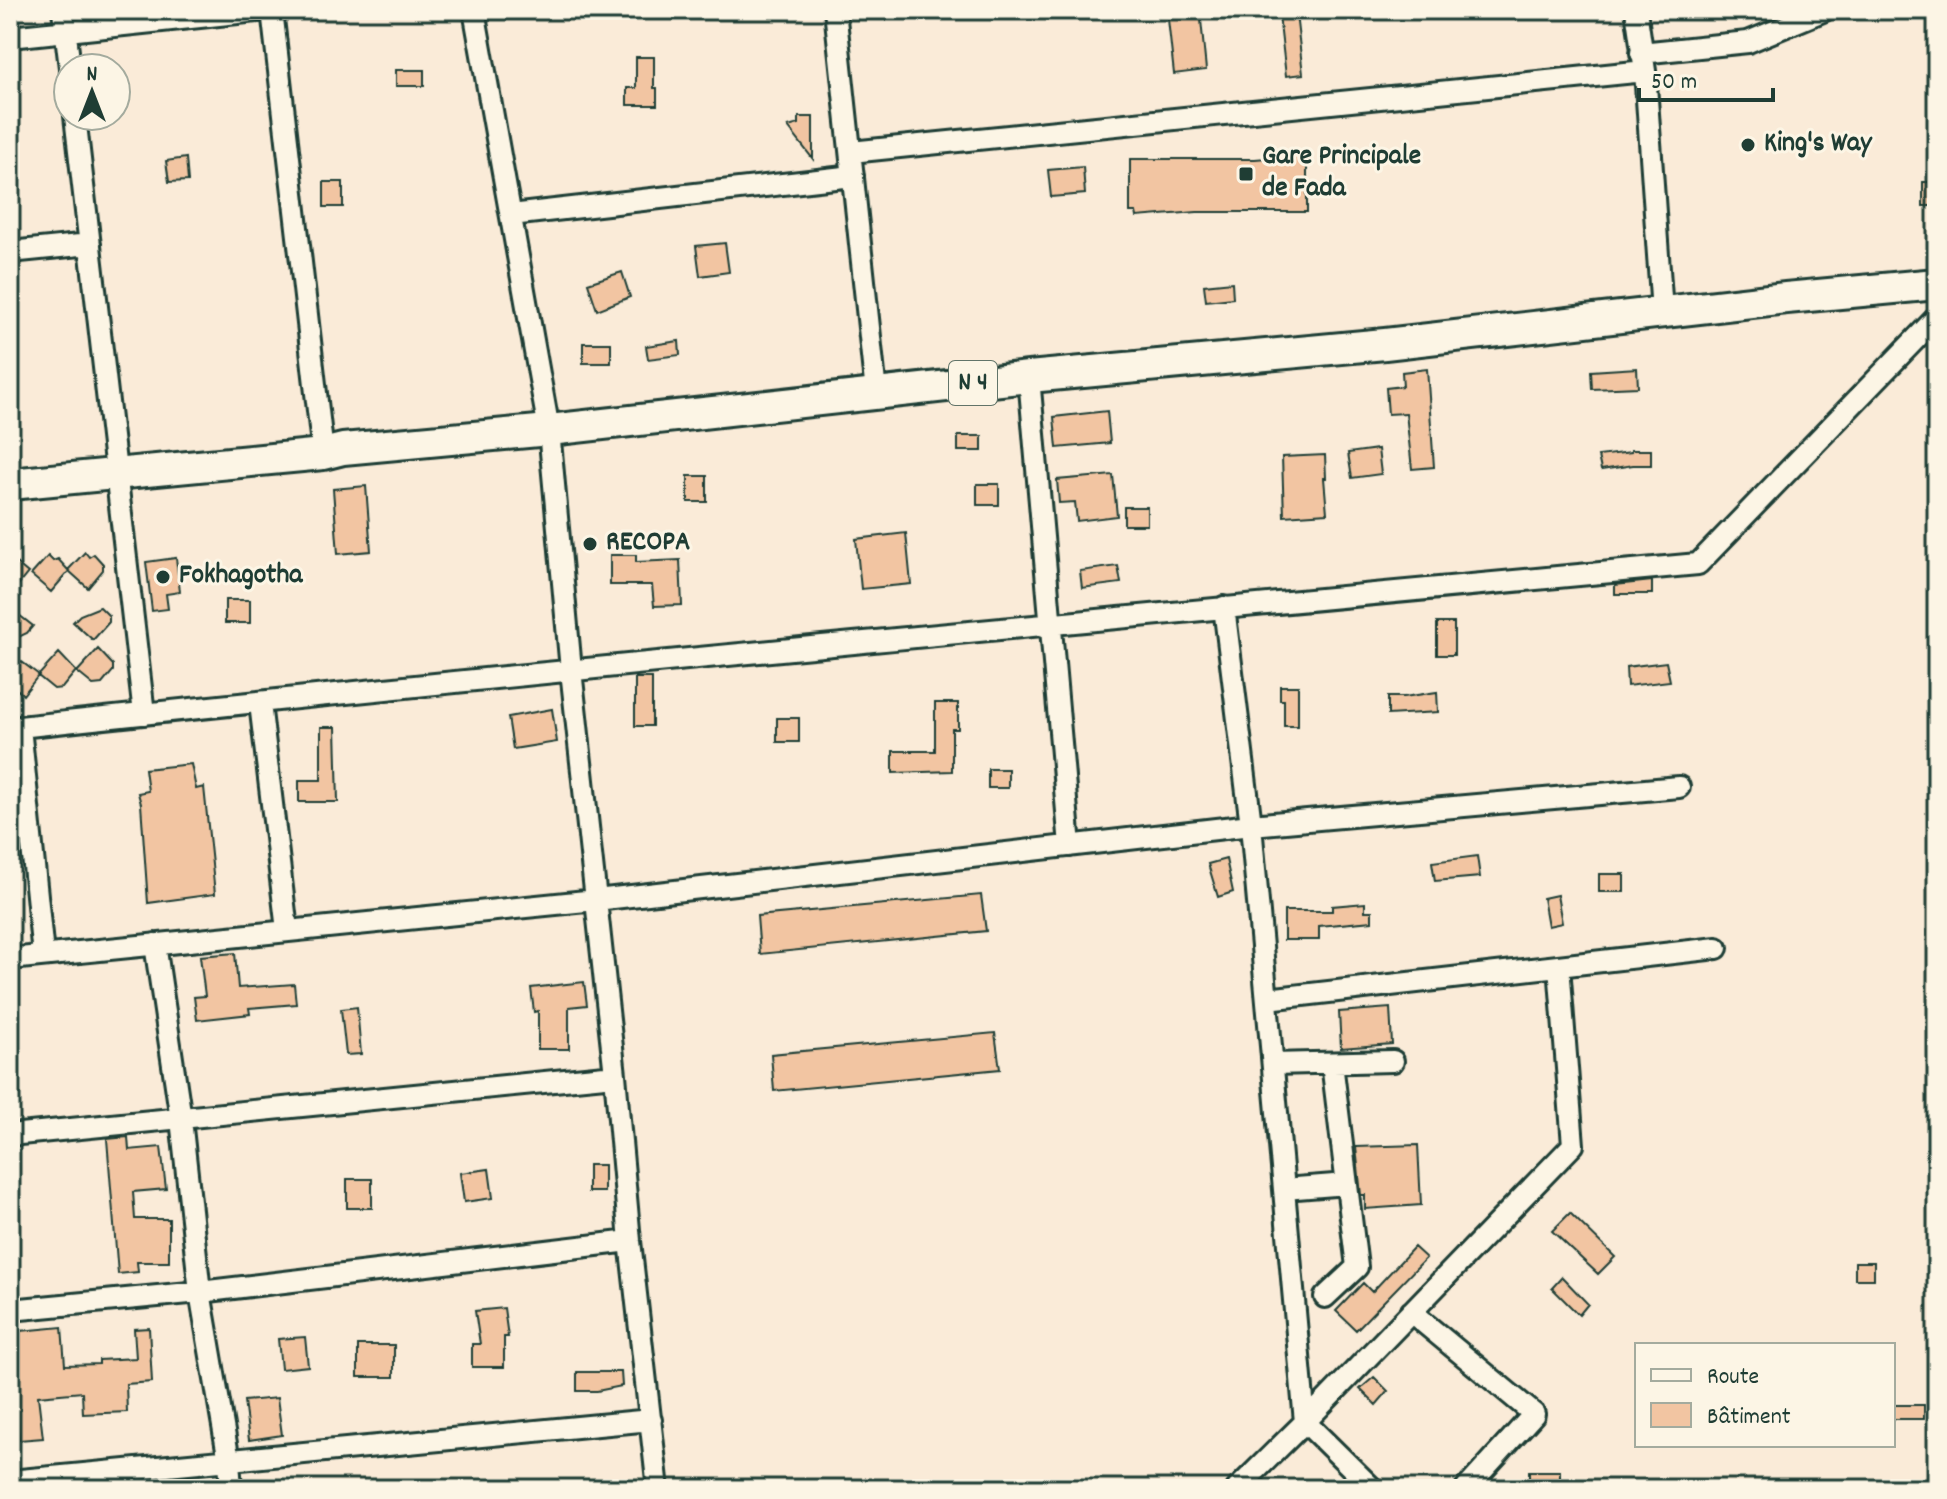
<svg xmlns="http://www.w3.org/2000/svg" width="1947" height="1499" viewBox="0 0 1947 1499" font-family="Dekko,sans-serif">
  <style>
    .building { fill: #f2c5a2; stroke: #1f3d34; stroke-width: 2 }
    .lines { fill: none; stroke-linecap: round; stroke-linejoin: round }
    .minor-casing { stroke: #1f3d34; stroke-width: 26 }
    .highway-casing { stroke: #1f3d34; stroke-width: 36 }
    .minor { stroke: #fcf5e5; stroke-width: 20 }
    .highway { stroke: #fcf5e5; stroke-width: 30 }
    .poi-dot { fill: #1f3d34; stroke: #fcf5e5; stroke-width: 3 }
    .labels { text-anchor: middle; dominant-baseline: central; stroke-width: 6; stroke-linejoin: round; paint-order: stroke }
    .shield { fill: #fcf5e5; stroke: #617469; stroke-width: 2 }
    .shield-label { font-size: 26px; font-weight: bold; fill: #1f3d34 }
    .poi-label { font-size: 28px; font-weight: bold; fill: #1f3d34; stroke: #fcf5e5; text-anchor: start }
  </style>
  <rect width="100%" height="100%" fill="#faebd8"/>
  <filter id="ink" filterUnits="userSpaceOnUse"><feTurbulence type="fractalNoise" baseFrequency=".0125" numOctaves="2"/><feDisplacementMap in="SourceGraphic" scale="16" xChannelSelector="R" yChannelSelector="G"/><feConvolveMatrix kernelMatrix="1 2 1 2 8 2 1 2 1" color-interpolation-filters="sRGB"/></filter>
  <g filter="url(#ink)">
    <path class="building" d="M1167 10H1200L1206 70 1174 74Z
      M1296 14 1303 74 1286 76 1279 15Z
      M636 57H654V88H657V105H627V88H636Z
      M396 70H424V86H396Z
      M799 117H813V159L788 127 799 124Z
      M1302 155V159H1307V212H1197L1137 217 1136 212H1130V159H1255Z
      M186 158 188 181 169 182 166 161Z
      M1083 167 1085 194 1051 197 1048 170Z
      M324 182H343V207H324Z
      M1923 182H1937V206H1923Z
      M725 243 729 272 700 276 696 246Z
      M622 272 630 297 597 310 588 283Z
      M1232 282 1233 298 1206 301 1204 285Z
      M679 341 680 355 648 359 646 346Z
      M583 343H611V363H583Z
      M1637 368 1638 387 1592 389 1591 371Z
      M1427 369 1434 467 1412 469 1406 413 1388 414 1386 388 1403 386 1402 372Z
      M1107 411 1110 443 1057 448 1054 417Z
      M958 436H982V451H958Z
      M1378 449 1381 474 1352 478 1348 453Z
      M1631 450H1651V465H1633L1601 470 1598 456 1631 452Z
      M1325 455 1326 478H1324L1327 513 1284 516 1282 457Z
      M1113 475 1117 516 1077 521 1075 502 1059 503 1057 480Z
      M688 476H707V502H688Z
      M977 484H999V505H977Z
      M366 486 371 551 338 554 333 489Z
      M1124 507H1147V525H1124Z
      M906 533 911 584 861 589 856 539Z
      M85 552 89 557 94 554 103 564V570L88 588 69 571 51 592 31 575 48 556 53 561 58 559 68 570Z
      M610 555H636V562L680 560 682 605 654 606 652 585H610Z
      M10 558 28 573 10 595Z
      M176 558 180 592 166 594 168 609 152 611 146 562Z
      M1118 566 1121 583 1082 588 1080 571Z
      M1652 581V594H1615V585Z
      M225 600H250V623H225Z
      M100 607 109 616V622L93 640 73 622 80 615Z
      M10 608 33 626 27 633 10 641Z
      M1437 623H1454V655H1437Z
      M98 649 113 665V671L102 684 93 685 77 672Z
      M59 653 76 671 62 688 54 689 38 676 23 695 18 690 10 694V670L18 659 39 675Z
      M1666 662 1670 681 1627 686 1626 667Z
      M635 678H652V726H635Z
      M1280 686H1298V726H1284V700H1280Z
      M1437 692 1438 712 1388 715V697H1404Z
      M935 703H958V729H952V771L893 773V751H935Z
      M552 709 557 742 513 749 508 717Z
      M777 718H799V742H777Z
      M321 727H336L338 802H299V780H321Z
      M191 764 196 789 204 787 215 894 148 903 141 804 138 793 148 791 145 769Z
      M988 769H1008V788H988Z
      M1477 856 1480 877 1435 881 1432 862Z
      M1226 859 1233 892 1218 897 1208 864Z
      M1599 874H1624V892H1599Z
      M981 895 986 931 760 954 757 916Z
      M1557 895 1562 923 1548 926 1543 898Z
      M1365 903V911H1372V921L1319 926V940H1284V911H1332V906Z
      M235 953 238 988 294 984 296 1004 249 1008 250 1014 197 1020 194 997 205 996 200 956Z
      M584 982 587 1005 569 1007V1049H538V1011L534 1012 531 988Z
      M357 1007 361 1054 346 1055 341 1009Z
      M1390 1008 1392 1044 1341 1048 1339 1012Z
      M995 1033 1000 1069 774 1091 771 1054Z
      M128 1137 129 1150 161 1147 166 1189 133 1192 135 1219H169V1262H137L138 1272 118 1274 107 1139Z
      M1418 1145 1421 1205 1365 1209V1195H1361L1356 1147Z
      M588 1165H604V1192H588Z
      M489 1169 493 1198 464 1202 460 1173Z
      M347 1179H372V1208H347Z
      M1570 1213 1615 1257 1598 1274 1552 1231Z
      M1414 1247 1426 1258 1356 1330 1336 1311 1363 1283 1372 1292Z
      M1855 1262H1874V1279H1855Z
      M1562 1277 1588 1304 1579 1315 1552 1288Z
      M504 1308 508 1337H504V1367H472V1344H480L475 1311Z
      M62 1327 65 1365 99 1364V1360L136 1358 134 1329 149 1328 152 1382 126 1384 127 1412 83 1414 82 1392 38 1396 43 1438 19 1440 15 1398H12L10 1373V1332Z
      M305 1337 308 1366 281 1369 278 1339Z
      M358 1345H394V1377H358Z
      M577 1372H621L622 1386 597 1391H577Z
      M1374 1377 1388 1391 1376 1405 1360 1389Z
      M277 1398 282 1435 249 1440 244 1401Z
      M1893 1405H1924V1419H1893Z
      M1529 1471H1560V1489H1529Z"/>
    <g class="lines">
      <defs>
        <path id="minor" d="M63 10 70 68
          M272 10 323 454
          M474 10 549 430 571 670 615 1075 630 1241 658 1489
          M835 10 876 393
          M1636 10 1645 71 1662 312
          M10 37 267 10
          M1641 53 1748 42 1825 10
          M75 116 144 714
          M851 152 1645 71
          M511 215 853 176
          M10 252 90 244
          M1029 377 1070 846
          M1224 607 1251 825 1305 1422 1373 1489
          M260 703 287 930
          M20 727 43 955
          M10 728C572 668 1135 616 1698 564L1937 317
          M155 944 181 1119 200 1292 229 1461 231 1489
          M10 959 596 900 1251 825 1679 787
          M1267 999 1717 948
          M1273 1064 1393 1061
          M10 1135 615 1075
          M1284 1189 1347 1184
          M1325 1297 1357 1267 1332 1063
          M10 1310 200 1292 630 1241
          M1411 1312 1534 1414 1466 1489
          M10 1481 651 1420
          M1237 1489 1305 1422 1573 1145 1559 966"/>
        <path id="highway" d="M10 484 323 454 343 449 549 430 1029 377 1385 344 1786 298 1937 284"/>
      </defs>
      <use href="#minor" class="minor-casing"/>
      <use href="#highway" class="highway-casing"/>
      <use href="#minor" class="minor"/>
      <use href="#highway" class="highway"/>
    </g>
  </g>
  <g class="poi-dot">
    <circle cx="1748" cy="145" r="8"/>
    <rect x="1238" y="166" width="16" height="16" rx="4"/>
    <circle cx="590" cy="544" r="8"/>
    <circle cx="163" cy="577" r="8"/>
  </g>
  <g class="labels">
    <rect class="shield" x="949" y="361" width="48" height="44" rx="6"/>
    <g class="shield-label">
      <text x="973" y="383">N 4</text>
    </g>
    <g class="poi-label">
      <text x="1764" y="145">King's Way</text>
      <text x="1262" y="158">Gare Principale<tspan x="1262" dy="32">de Fada</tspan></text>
      <text x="606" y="544">RECOPA</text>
      <text x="179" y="577">Fokhagotha</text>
    </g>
  </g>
  <rect width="1947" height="1499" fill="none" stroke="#fcf5e5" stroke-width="40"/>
  <rect x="20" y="20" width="1907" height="1459" fill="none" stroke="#1f3d34" stroke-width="3" filter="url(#ink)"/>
  <rect x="1635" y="1343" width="260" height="104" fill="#fcf5e5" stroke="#a4ab9e" stroke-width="2"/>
  <rect x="1651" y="1369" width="40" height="12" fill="#fcf5e5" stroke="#a4ab9e" stroke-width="2"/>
  <text x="1707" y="1383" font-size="24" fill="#1f3d34">Route</text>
  <rect x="1651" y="1403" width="40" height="24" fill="#f2c5a2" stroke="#a4ab9e" stroke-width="2"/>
  <text x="1707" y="1423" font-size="24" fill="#1f3d34">Bâtiment</text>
  <g transform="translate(92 92)"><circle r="38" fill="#fcf5e5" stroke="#a4ab9e" stroke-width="2"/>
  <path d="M0-6L14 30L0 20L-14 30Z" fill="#1f3d34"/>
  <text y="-12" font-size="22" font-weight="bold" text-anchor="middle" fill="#1f3d34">N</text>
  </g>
  <path d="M1639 88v12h134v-12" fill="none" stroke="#1f3d34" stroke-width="4"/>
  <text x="1651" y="88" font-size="24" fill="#1f3d34" stroke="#fcf5e5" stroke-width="6" paint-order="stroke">50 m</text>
</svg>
